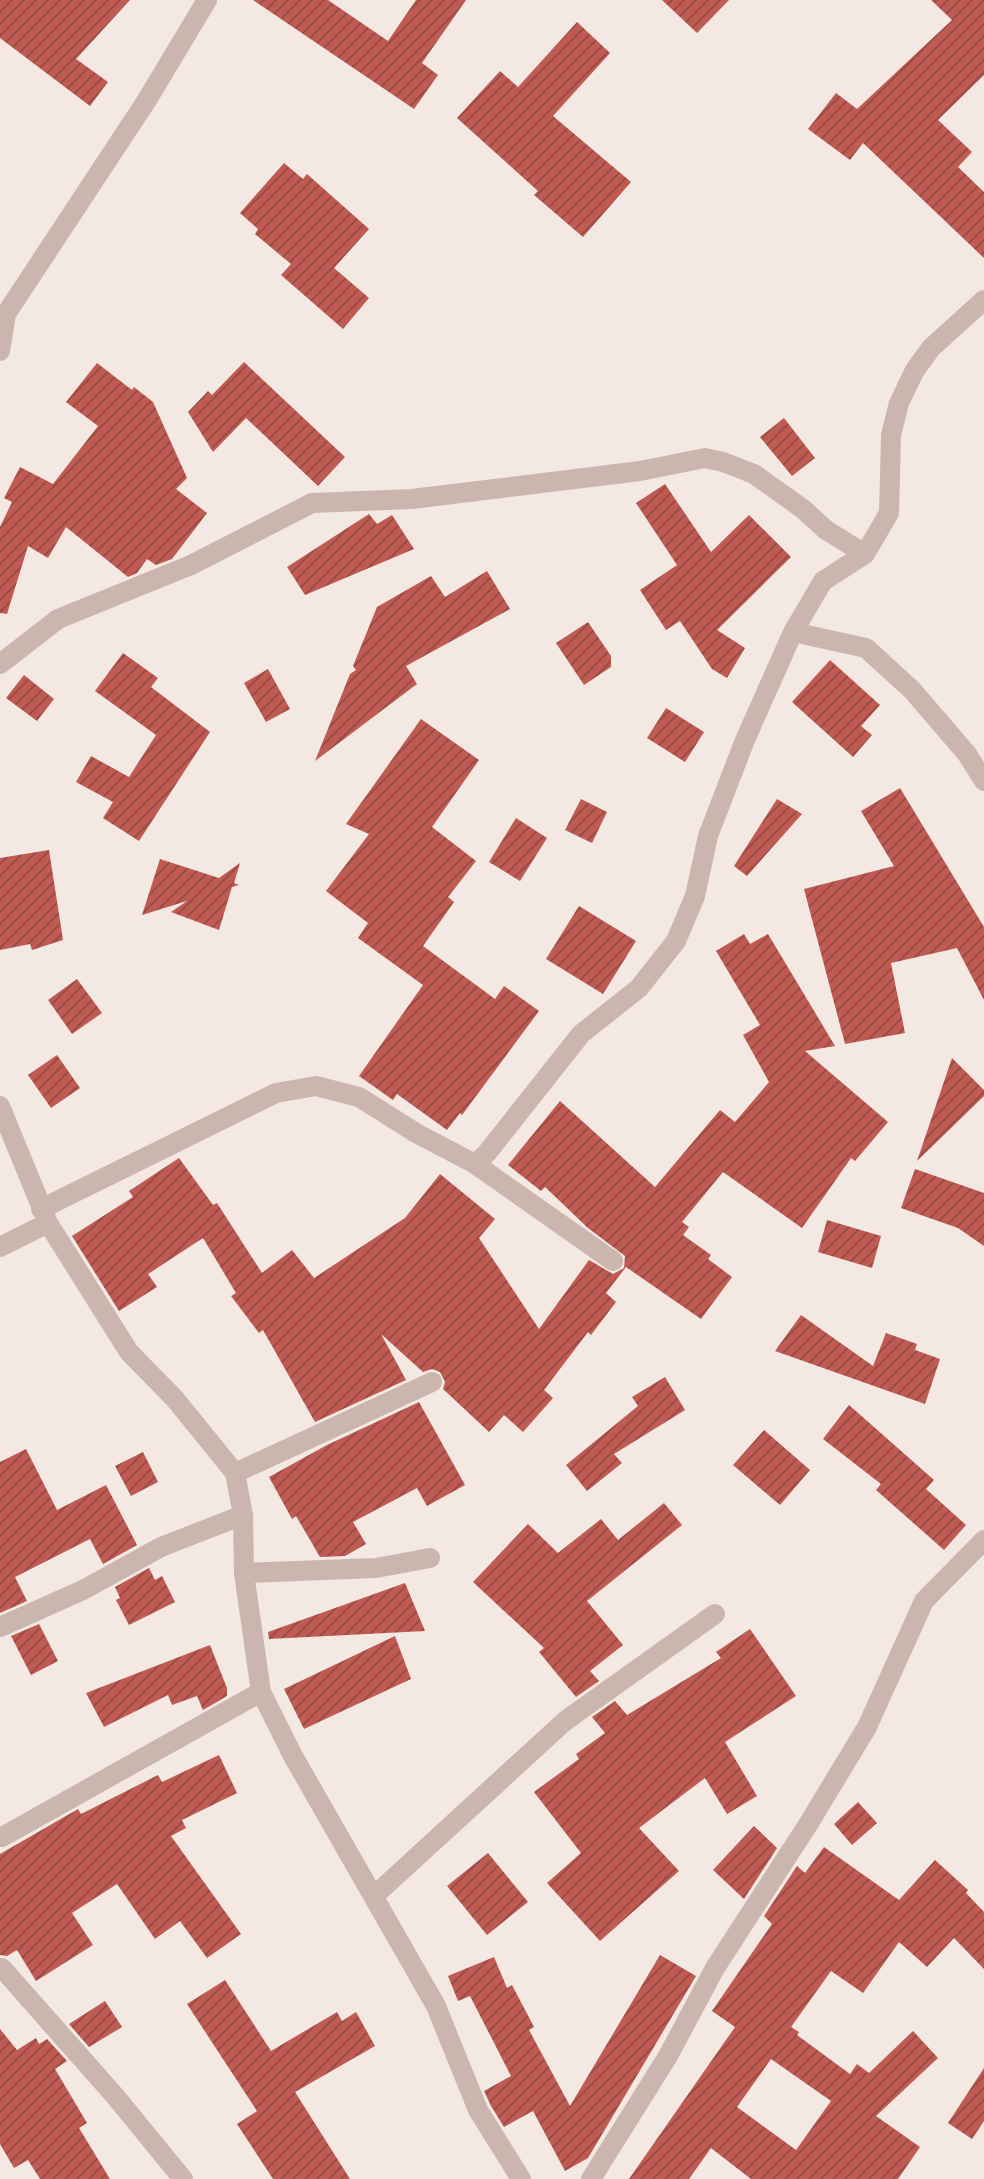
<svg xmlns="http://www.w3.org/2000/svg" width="984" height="2179" viewBox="0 0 984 2179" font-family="Lato,sans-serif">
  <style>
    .building { fill: url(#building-hatch); fill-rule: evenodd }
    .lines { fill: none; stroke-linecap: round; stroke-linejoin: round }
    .street { stroke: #cab6ae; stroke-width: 20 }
  </style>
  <defs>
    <pattern id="building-hatch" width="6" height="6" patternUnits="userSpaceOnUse" patternTransform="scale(2)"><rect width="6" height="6" fill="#bf5b53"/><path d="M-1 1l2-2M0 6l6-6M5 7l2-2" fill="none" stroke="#9c4c45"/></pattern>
  </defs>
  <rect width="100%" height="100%" fill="#f3e8e2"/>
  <path class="building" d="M0 0H130L76 59 108 82 90 106 0 38Z
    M253 0H328L388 41 416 0H466L422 63 438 75 414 109Z
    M662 0H729L697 33Z
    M931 0H984V75L938 120 972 152 958 167 984 192V258L863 143 850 160 808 129 836 93 857 109 952 20Z
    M577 22 610 53 553 116 631 182 583 237 534 195 538 191 457 118 500 71 518 87Z
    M284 163 303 179 307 174 369 229 334 268 369 298 343 329 281 275 291 264 255 234 258 229 240 213Z
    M244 362 345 457 318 486 246 418 213 452 188 412 208 391 212 395Z
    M97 363 132 390 134 387 153 402 187 478 176 489 207 513 172 559 156 565 147 559 137 573 128 577 66 527 48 558 28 546 7 614 0 613V527L12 502 4 498 20 467 53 484 98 426 66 402Z
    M784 418 815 458 792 476 760 437Z
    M665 484 711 552 749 515 791 557 717 630 745 648 727 678 712 669 680 621 666 630 640 590 677 565 636 503Z
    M369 514 377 524 392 515 414 549 305 595 287 567Z
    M487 571 510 609 406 666 417 684 315 761 350 674 356 670 353 666 377 607 431 576 445 597Z
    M588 622 611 656V667L584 685 556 643Z
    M123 653 158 678 151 687 210 732 139 841 103 818 113 802 76 782 91 756 129 777 156 735 95 691Z
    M830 660 880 705 861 726 872 735 853 757 792 702Z
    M268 669 290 709 266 722 244 683Z
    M24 675 54 699 37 721 6 698Z
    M666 708 704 732 685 762 647 738Z
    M421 719 479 760 432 827 476 861 448 897 454 902 423 946 495 999 504 986 539 1011 462 1115 460 1113 447 1130 397 1094 393 1100 359 1076 423 985 358 938 368 923 326 891 369 834 346 824Z
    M900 788 984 927V1000L957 948 891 963 905 1033 845 1044 804 889 894 866 861 811Z
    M581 799 607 812 592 843 565 830Z
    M777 799 802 814 747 876 734 866Z
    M516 818 547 838 520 881 489 862Z
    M49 850 63 940 32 950 30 944 0 950V858Z
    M160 859 219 878 240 863 234 883 239 885 232 887 219 930 171 912 187 901 142 915Z
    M579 906 636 941 603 994 546 959Z
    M744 934 750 944 768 934 835 1046 805 1051 888 1122 855 1161 851 1158 802 1228 723 1172 682 1222 689 1227 683 1235 711 1255 708 1259 732 1277 701 1319 626 1267 606 1293 616 1302 591 1335 588 1332 544 1390 553 1398 523 1432 504 1415 489 1432 443 1389 445 1382 440 1372 432 1369 423 1372 381 1334 406 1380 315 1422 263 1330 259 1333 231 1296 236 1293 203 1238 148 1274 157 1287 119 1311 72 1236 133 1197 129 1191 179 1158 213 1205 217 1203 262 1273 292 1250 314 1278 405 1218 440 1174 495 1219 479 1238 539 1329 589 1260 613 1274 624 1268 625 1256 588 1228 545 1187 541 1191 508 1165 560 1101 655 1187 720 1110 735 1122 769 1082 743 1035 760 1025 716 951Z
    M77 979 102 1013 72 1034 48 1000Z
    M57 1055 80 1088 51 1108 28 1075Z
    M952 1058 984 1090V1096L917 1161Z
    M915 1169 984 1193V1246L958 1228 901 1208Z
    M827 1220 881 1236 872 1268 818 1252Z
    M801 1315 873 1366 886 1333 917 1344 915 1350 940 1359 925 1404 775 1351Z
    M665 1377 685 1410 614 1454 622 1463 587 1491 566 1465 638 1406 632 1397Z
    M419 1402 465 1485 427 1506 417 1488 353 1522 366 1544 345 1556 320 1557 296 1516 292 1519 269 1477 327 1445Z
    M849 1405 934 1480 926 1489 966 1525 944 1550 876 1490 881 1484 823 1439Z
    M764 1430 810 1470 780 1505 733 1465Z
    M26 1449 57 1510 106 1485 137 1545 103 1564 90 1539 15 1577 27 1601 0 1613V1462Z
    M143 1452 158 1482 131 1496 115 1466Z
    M664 1503 682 1525 587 1601 623 1645 590 1671 599 1681 576 1697 539 1652 544 1648 473 1582 528 1524 558 1553 601 1519 618 1540Z
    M149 1568 155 1580 162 1576 175 1602 129 1625 116 1600 120 1598 115 1587Z
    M405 1583 425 1631 269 1639 268 1632Z
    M39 1624 58 1661 31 1675 11 1636Z
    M750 1629 796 1696 725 1742 757 1796 727 1814 705 1778 639 1828 679 1871 600 1941 547 1883 581 1853 534 1792 579 1759 576 1754 605 1733 592 1717 615 1701 627 1715 721 1658 716 1652Z
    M395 1636 411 1679 304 1729 284 1689Z
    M210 1645 227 1688V1696L203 1710 197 1696 172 1705 168 1695 104 1727 86 1693Z
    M219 1755 237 1793 182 1820 186 1828 171 1836 241 1934 207 1958 180 1921 155 1939 117 1884 72 1913 93 1945 36 1981 17 1950 7 1956 0 1955V1854L78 1809 81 1814 158 1775 162 1782Z
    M858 1802 877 1823 852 1845 834 1824Z
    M754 1826 777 1848 744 1899 713 1870Z
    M824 1847 899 1900 935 1860 968 1890 966 1893 984 1912V1969L954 1938 927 1967 899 1942 863 1993 831 1971 791 2027 799 2032 797 2035 850 2074 857 2064 869 2073 913 2031 938 2058 876 2116 920 2147 898 2179H751L711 2148 689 2179H629L735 2027 712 2011 772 1924 764 1916 797 1866 805 1873ZM771 2059 831 2101 796 2150 737 2107Z
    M488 1853 528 1902 487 1935 447 1886Z
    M660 1955 696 1976 588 2158 565 2171 533 2111 504 2127 491 2106 484 2091 511 2076 470 1996 458 2001 448 1976 494 1957 507 1988 512 1985 534 2027 529 2030 570 2106Z
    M225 1980 271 2051 337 2012 342 2021 356 2012 375 2046 295 2092 350 2179H273L237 2124 257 2111 187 2004Z
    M105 2001 122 2027 89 2047 69 2024Z
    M0 2029 17 2050 36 2038 39 2044 47 2039 67 2061 55 2069 87 2123 79 2128 110 2179H40L28 2160 14 2168 0 2144Z
    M984 2068V2121L972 2139 948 2123Z"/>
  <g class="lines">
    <path class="street" d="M0 351 6 314 147 100 207 0
      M793 632 866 648 912 690 967 754 984 781
      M0 664 58 619 191 565 312 503 412 499 640 471 705 458 723 462 754 474 803 509 826 530 865 554
      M0 1106 48 1223 129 1352 175 1399 235 1473 243 1515 244 1573 261 1692 293 1756 436 2006 478 2110 521 2179
      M475 1164 613 1261
      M41 1209 276 1093 316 1086 359 1097 416 1133 475 1164 487 1153 581 1034 639 988 676 941 695 896 708 836 745 740 793 632 823 581 865 554 889 513 891 435 899 403 915 370 931 348 984 300
      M0 1247 48 1223
      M235 1473 432 1382
      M244 1573 376 1568 430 1558
      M0 1627 83 1590 161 1547 243 1515
      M2 1837 261 1692
      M374 1896 565 1721 715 1614
      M2 1968 115 2096 183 2179
      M591 2179 668 2056 715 1968 809 1823 867 1727 924 1601 984 1540"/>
  </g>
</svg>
